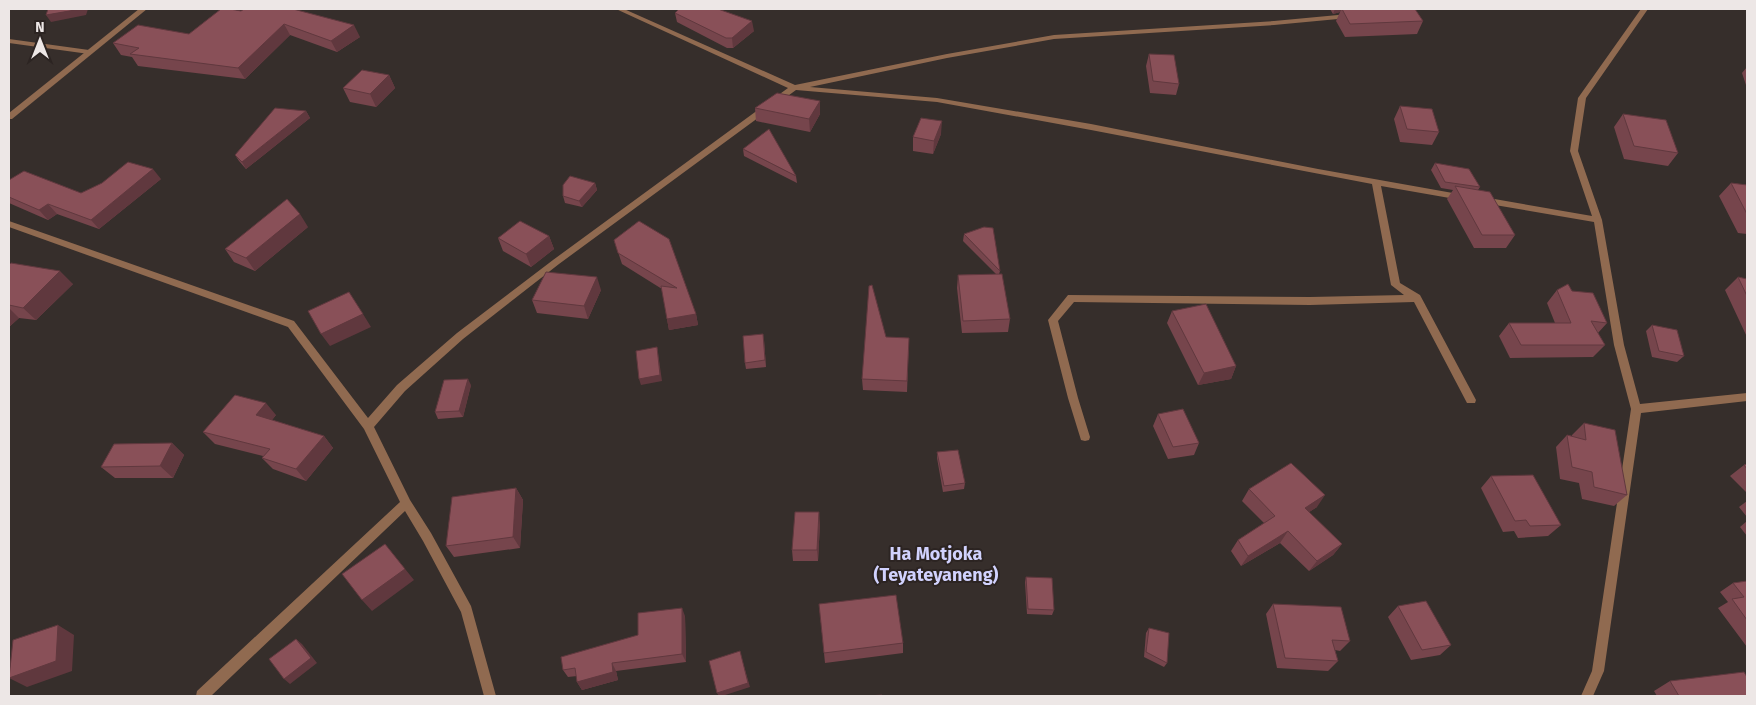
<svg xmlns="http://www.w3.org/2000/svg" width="1756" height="705" viewBox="0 0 1756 705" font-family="'Fira Sans',sans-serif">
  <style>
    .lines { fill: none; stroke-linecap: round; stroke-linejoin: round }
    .minor { fill: #906a50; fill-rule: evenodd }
    .tertiary { fill: #906a50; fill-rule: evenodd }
    .wall { fill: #76454c }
    .shaded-wall { fill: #60383e }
    .building { fill: #895058; stroke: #60383e }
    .labels { text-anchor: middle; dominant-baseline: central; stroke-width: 4; stroke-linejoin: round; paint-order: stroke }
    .district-label { font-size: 18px; font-weight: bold; fill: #d1d2fe; stroke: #2c2422 }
  </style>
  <rect width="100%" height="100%" fill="#362e2b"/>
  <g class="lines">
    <path class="minor" d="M616 9H624L795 85 947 54 1054 35 1274 21 1338 15 1362 9H1372V11L1338 19 1274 25 1054 39 947 58 810 87 937 98 1091 124 1318 169 1464 195 1465 197 1464 199 1461 200 1381 186 1400 283 1420 295 1476 400 1475 403H1467L1414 302 1310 305 1074 302 1058 321 1078 398 1090 437 1089 440 1085 441 1081 440 1068 398 1048 320 1068 295 1310 297 1404 295 1391 285 1372 184 1091 130 937 102 796 90 559 264 463 339 405 391 374 427 410 500 431 533 471 606 496 696H484L461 612 423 541 405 511 211 696H196L197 691 400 502 364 429 288 327 9 227V221L294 321 368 418 397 385 457 333 553 260 788 88Z
      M1641 9H1648L1586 98 1578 151 1602 220 1624 345 1640 404 1747 393V401L1641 413 1604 671 1593 696H1581L1592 671 1631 409 1614 345 1594 222 1483 203 1479 200 1483 197 1592 216 1570 151 1578 98Z
      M9 39 89 50 93 52 89 54 9 43Z"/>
    <path class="tertiary" d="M139 9H147L12 119H9V113Z"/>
  </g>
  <path class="wall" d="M221 9 360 37 337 52 290 35 245 79 138 66 132 57 121 55 113 43 189 34Z
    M1330 9H1415L1423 21 1417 34 1345 37 1336 21 1340 12 1333 14Z
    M675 13 754 31 733 48H727L677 22Z
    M1149 54 1179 84 1176 95 1150 93 1146 66Z
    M1747 67V88L1742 73Z
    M389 75 395 88 376 107 350 102 343 88Z
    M1400 106 1439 132 1432 145 1400 142 1394 119Z
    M755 108 820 114 810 132 756 121Z
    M306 111 310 118 246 169 239 161 235 155Z
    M1623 114 1678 153 1668 166 1624 159 1614 127Z
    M941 134 933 154 913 151V137Z
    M743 149 796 176 797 183 744 156Z
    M1435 163 1480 187 1478 190 1515 235 1506 248H1474L1447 199 1453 190 1441 188 1431 170Z
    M161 179 99 229 57 214 48 220 9 203V180L81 193Z
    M595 183 597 190 582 207 565 203 563 196Z
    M1731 183 1747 185V234L1738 233 1719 196Z
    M639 221 696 314 698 325 669 330 667 319 662 289 622 264 614 240Z
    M308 227 255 271 234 262 225 249Z
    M964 234 1000 271 999 274 1010 319 1008 332 962 333 957 288 958 275 996 274 963 241Z
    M549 236 554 249 531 267 503 251 498 238Z
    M9 265 73 284 36 320 19 318 9 327Z
    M1738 277 1747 279V337L1725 290Z
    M601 290 588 319 537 313 532 300Z
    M1557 290 1572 291 1607 323 1598 333 1605 345 1593 357 1510 358 1499 336 1509 323H1555L1547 303Z
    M1172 311 1236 366 1231 379 1198 385 1167 323Z
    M1652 325 1684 356 1677 362 1652 357 1646 331Z
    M886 337 909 338 907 392 863 390 862 379Z
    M764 340 766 367 746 369 745 363Z
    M471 385 463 417 438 419 435 412Z
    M1158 414 1199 443 1194 455 1168 459 1153 426Z
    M276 415 272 420 324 436 333 448 306 481 273 469 262 458 263 456 215 444 203 432Z
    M1584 423 1627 495 1614 506 1582 499 1579 483 1560 479 1556 447 1567 435 1572 436V435Z
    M172 443 184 455 173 478H115L101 467Z
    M937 452 965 483 964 489 943 492 937 458Z
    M1747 464V493L1730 476 1744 465Z
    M1491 476 1561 525 1548 536 1518 538 1514 531 1503 532 1481 488Z
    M516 488 523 500 520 548 454 557 446 546Z
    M1249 489 1317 507 1309 512 1342 544 1333 555 1309 571 1280 543 1241 566 1231 551 1238 540 1264 523 1242 501Z
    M1747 501V517L1739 507Z
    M1747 521V536L1740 527Z
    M820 523 818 561H793L792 550Z
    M1026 577 1054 610 1052 615 1027 614 1025 582Z
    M1747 581V647L1718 608 1728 602 1720 592 1733 583Z
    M819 604 903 643V653L825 663Z
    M1273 604 1350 641 1340 651 1335 650 1338 661 1328 671 1277 668 1266 614Z
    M1398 606 1451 645 1440 655 1411 660 1388 617Z
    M685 616 686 662 616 671 618 680 582 690 577 682V676L568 677 563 670 638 635Z
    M1149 628 1167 663 1164 667 1144 657 1146 633Z
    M1670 681 1747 696H1657L1654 691Z"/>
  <path class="shaded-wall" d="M81 9H88L86 15 51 22 46 15Z
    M1335 9H1342L1340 12 1333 14Z
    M752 21 754 31 733 48 732 38Z
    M284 24 290 35 245 79 238 68Z
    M354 25 360 37 337 52 331 41Z
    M389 75 395 88 376 107 370 94Z
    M820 101V114L810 132 809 119Z
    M306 111 310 118 246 169 242 162Z
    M942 121 941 134 933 154 934 141Z
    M153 169 161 179 99 229 91 220Z
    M595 183 597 190 582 207 579 201Z
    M48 204 57 214 48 220 39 210Z
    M300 214 308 227 255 271 246 258Z
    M549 236 554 249 531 267 526 254Z
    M60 271 73 284 36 320 23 308Z
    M597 277 601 290 588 319 584 306Z
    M9 308 19 318 9 327Z
    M363 314 371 327 330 346 321 334Z
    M696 314 698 325 669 330 667 319Z
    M657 347 658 353 662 381 641 385 639 379Z
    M1236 366 1231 379 1198 385 1204 373Z
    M468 379 471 385 463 417 459 411Z
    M266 403 276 415 266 427 256 415Z
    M324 436 333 448 306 481 296 469Z
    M172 443 184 455 173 478 160 466Z
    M516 488 523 500 520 548 513 537Z
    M1325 495 1317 507 1297 520 1305 508Z
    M819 512 820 523 818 561 817 550Z
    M1288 531 1280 543 1241 566 1248 556Z
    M385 544 414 580 372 611 362 600Z
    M1342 544 1333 555 1309 571 1317 561Z
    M682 608 685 616 686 662 682 654Z
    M58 625 74 635 72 671 27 687 9 678Z
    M296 639 302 644 317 663 290 684 284 679Z
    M741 656 750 687 722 696H719L717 693Z
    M612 663 616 671 618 680 582 690 577 682Z"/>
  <path class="building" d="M48 9H81L46 15Z
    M221 9H230L241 11 244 9H293L354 25 331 41 284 24 238 68 130 54 139 48 113 43 138 25 189 34Z
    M679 9H718L752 21 732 38H726L675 13Z
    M1342 9H1415L1423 21 1350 24Z
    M1149 54 1174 55 1179 84 1153 81Z
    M362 70 389 75 370 94 343 88Z
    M777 93 820 101 809 119 755 108Z
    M1400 106 1432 109 1439 132 1407 129Z
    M275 108 306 111 242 162 235 155Z
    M1623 114 1666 120 1678 153 1634 146Z
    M921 118 942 121 934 141 913 137Z
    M769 129 796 176 743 149Z
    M128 162 153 169 91 220 48 204 39 210 9 197V180L24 171 81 193 102 183Z
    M1435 163 1469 169 1480 187 1445 182Z
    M570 176 595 183 579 201 563 196V185Z
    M1731 183 1747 185V214Z
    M1455 186 1490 192 1515 235H1482Z
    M287 199 300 214 246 258 225 249Z
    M520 221 549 236 526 254 498 238Z
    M639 221 669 239 696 314 667 319 661 286 677 288 618 253 614 240Z
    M984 227 993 228 1000 271 964 234Z
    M11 263 60 271 23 308 9 305V265Z
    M546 272 597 277 584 306 532 300Z
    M1002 274 1010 319 963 321 958 275Z
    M1738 277 1747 279V296Z
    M1568 284 1572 291 1593 293 1607 323 1591 321 1605 345H1521L1509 323H1571L1557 290Z
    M872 285 886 337 909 338 907 381 862 379 869 286Z
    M349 292 363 314 321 334 308 311Z
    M1206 304 1236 366 1204 373 1172 311Z
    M1652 325 1677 330 1684 356 1659 351Z
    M763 334 765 360 745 363 743 336Z
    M657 347 660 375 639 379 636 351Z
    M468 379 459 411 435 412 444 380Z
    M235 395 266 403 256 415 324 436 296 469 262 458 270 449 203 432Z
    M1183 409 1199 443 1173 447 1158 414Z
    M1584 423 1615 430 1627 495 1594 487 1592 472 1572 467 1567 435 1586 440Z
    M172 443 160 466 101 467 114 444Z
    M958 450 965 483 944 486 937 452Z
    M1291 463 1325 495 1305 508 1342 544 1317 561 1288 531 1248 556 1238 540 1275 516 1249 489Z
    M1747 464V469L1744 465Z
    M1533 475 1561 525 1530 526 1526 520 1515 521 1491 476Z
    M516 488 513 537 446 546 452 497Z
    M795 512H819L817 550H792Z
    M385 544 405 569 362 600 342 574Z
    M1026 577 1052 578 1054 610 1028 609Z
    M1747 581V620L1732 599 1744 597 1733 583Z
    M896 595 903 643 824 653 819 604Z
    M1426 601 1451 645 1422 650 1398 606Z
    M1273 604 1341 607 1350 641 1332 640 1338 661 1285 658Z
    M682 608V654L612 663 613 672 577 682 575 668 563 670 561 657 638 635V613Z
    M58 625 56 661 9 678 13 640Z
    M1149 628 1169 633 1167 663 1146 652Z
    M296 639 311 658 284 679 269 659Z
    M740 651 748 683 717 693 709 661Z
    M1744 672 1747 677V696H1679L1670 681Z
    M882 695V696H868Z"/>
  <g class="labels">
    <g class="district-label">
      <text x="936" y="554">Ha Motjoka<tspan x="936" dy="21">(Teyateyaneng)</tspan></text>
    </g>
  </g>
  <rect width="1756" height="705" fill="none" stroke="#ede7e6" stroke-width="20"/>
  <g transform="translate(40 40)" stroke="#2c2422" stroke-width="4" paint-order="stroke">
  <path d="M0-4L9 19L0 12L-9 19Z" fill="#ede7e6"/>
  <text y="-8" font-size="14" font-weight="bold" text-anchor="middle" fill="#ede7e6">N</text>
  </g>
</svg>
